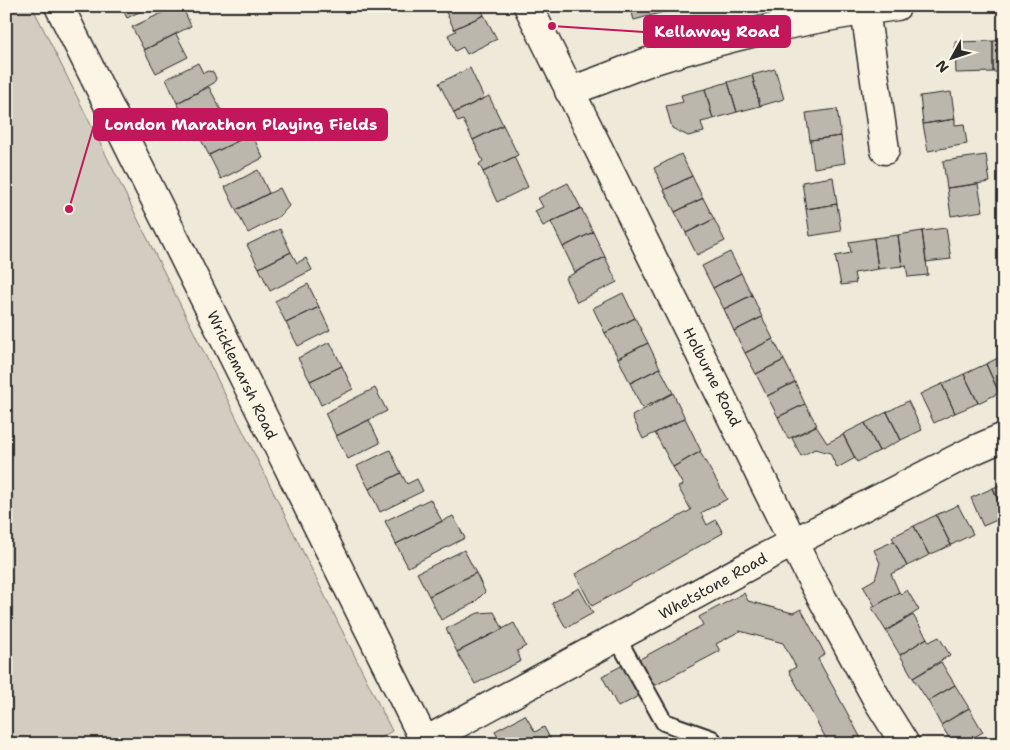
<svg xmlns="http://www.w3.org/2000/svg" width="1010" height="750" viewBox="0 0 1010 750" font-family="'Shantell Sans',sans-serif">
  <style>
    .green { fill: #d2cdc0; stroke: #7e7c76 }
    .building { fill: #bcb7ac; stroke: #2b2b2b }
    .lines { fill: none; stroke-linecap: round; stroke-linejoin: round }
    .lane-casing { stroke: #2b2b2b; stroke-width: 20 }
    .street-casing { stroke: #2b2b2b; stroke-width: 31 }
    .lane { stroke: #fcf5e5; stroke-width: 16 }
    .street { stroke: #fcf5e5; stroke-width: 28 }
    .labels { text-anchor: middle; dominant-baseline: central; stroke-width: 5; stroke-linejoin: round; paint-order: stroke }
    .street-label { font-size: 15px; fill: #2b2b2b; stroke: #fcf5e5 }
    .leader { fill: none; stroke: #c2185b; stroke-width: 2 }
    .callout-dot { fill: #c2185b; stroke: #fcf5e5; stroke-width: 2 }
    .callout { fill: #c2185b; stroke: #c2185b; stroke-width: 2 }
    .callout-label { font-size: 16px; text-anchor: middle; font-weight: bold; fill: #fff }
  </style>
  <rect width="100%" height="100%" fill="#efe9da"/>
  <filter id="ink" filterUnits="userSpaceOnUse"><feTurbulence type="fractalNoise" baseFrequency=".02" numOctaves="2"/><feDisplacementMap in="SourceGraphic" scale="10" xChannelSelector="R" yChannelSelector="G"/><feConvolveMatrix kernelMatrix="1 2 1 2 8 2 1 2 1" color-interpolation-filters="sRGB"/></filter>
  <g filter="url(#ink)">
    <path class="green" d="M6 6H32L392 731 370 744H6Z"/>
    <path class="building" d="M121 6H151L127 18Z
      M177 6H182L191 26 144 50 132 27Z
      M443 6H480L484 15 454 29Z
      M630 6H658L660 13 634 20Z
      M658 6H685L660 13Z
      M484 15 497 39 467 54 463 47 455 51 448 35 456 31 454 29Z
      M176 34 188 57 156 73 144 50Z
      M1004 40V72H993V41Z
      M993 41V72L956 73 955 42Z
      M198 63 203 73 208 71 213 72 216 78 214 83 177 103 166 79Z
      M470 68 484 98 454 113 439 83Z
      M775 69 784 99 760 106 752 75Z
      M752 75 760 106 737 112 728 82Z
      M728 82 737 112 713 119 705 89Z
      M209 87 221 110 189 126 177 103Z
      M705 89 713 119 701 122 704 132 688 136 672 128 666 106 683 102 681 95Z
      M951 92 955 119 923 124 920 96Z
      M489 96 503 125 473 140 463 120 458 122 454 113Z
      M837 109 841 136 810 140 806 113Z
      M230 116 242 139 209 155 197 132Z
      M955 119V125L964 124 967 144 928 151 923 124Z
      M503 125 518 155 483 172 479 164 483 161 473 140Z
      M252 134 263 158 221 179 209 155Z
      M841 136 845 163 814 168 810 140Z
      M681 154 692 176 664 190 654 168Z
      M986 155 990 182 947 188 943 161Z
      M514 157 528 187 497 202 483 172Z
      M258 170 269 193 236 210 225 187Z
      M692 176 703 198 675 212 664 190Z
      M833 177 837 204 806 209 802 182Z
      M568 183 581 208 543 226 535 211 543 207 538 198Z
      M978 184 983 211 951 216 947 188Z
      M280 188 289 206 280 216 248 233 236 210Z
      M703 198 714 219 686 233 675 212Z
      M837 204 841 231 810 236 806 209Z
      M581 208 593 232 563 247 551 222Z
      M714 219 725 241 697 255 686 233Z
      M946 228 951 259 926 262 922 231Z
      M280 229 291 252 259 268 247 245Z
      M922 231 928 275 908 277 906 265 902 266 898 235Z
      M593 232 605 257 575 272 563 247Z
      M898 235 902 266 878 269 874 238Z
      M874 238 878 269 854 273 856 283 841 285 835 256 851 253 849 242Z
      M291 252 297 263 306 258 312 270 270 291 259 268Z
      M730 252 741 273 713 288 702 266Z
      M605 257 617 282 577 302 565 278Z
      M741 273 752 295 724 309 713 288Z
      M308 284 319 307 286 323 275 301Z
      M623 293 635 318 605 333 593 308Z
      M752 295 762 317 734 331 724 309Z
      M319 307 330 330 298 346 286 323Z
      M762 317 773 339 745 353 734 331Z
      M635 318 648 343 618 358 605 333Z
      M773 339 784 360 756 374 745 353Z
      M330 342 342 366 310 381 298 358Z
      M648 343 660 368 630 383 618 358Z
      M1004 355V391L999 393 986 364Z
      M784 360 795 382 767 396 756 374Z
      M986 364 999 393 978 403 964 374Z
      M342 366 353 389 321 405 310 381Z
      M660 368 673 393 642 408 630 383Z
      M964 374 978 403 955 413 942 384Z
      M795 382 805 404 778 417 767 396Z
      M942 384 955 413 934 423 920 394Z
      M375 388 387 411 336 436 325 413Z
      M673 393 685 418 643 439 632 416Z
      M908 401 922 430 901 440 887 412Z
      M805 404 817 425 788 439 778 417Z
      M887 412 901 440 879 451 865 423Z
      M685 418 701 451 673 467 655 433Z
      M369 420 380 443 348 459 336 436Z
      M865 423 879 451 857 462 843 434Z
      M816 426 827 443 843 435 855 458 837 468 830 453 815 449 801 456 792 438Z
      M390 450 401 473 369 489 357 466Z
      M700 452 727 499 701 513 707 525 716 520 723 533 592 606 575 574 691 510 678 487 683 485 673 467Z
      M401 473 407 484 417 479 423 491 380 512 369 489Z
      M1004 483V513L993 488Z
      M993 488 1004 517 983 526 971 498Z
      M430 499 442 521 396 544 385 521Z
      M958 505 973 534 951 545 936 515Z
      M936 515 951 545 929 555 914 526Z
      M453 516 465 538 408 567 396 544Z
      M914 526 929 555 907 566 892 537Z
      M894 541 907 566 891 574 899 592 875 606 863 586 875 579 880 563 874 550Z
      M464 550 476 573 429 596 417 573Z
      M476 573 485 592 474 603 441 620 429 596Z
      M579 588 593 613 566 628 552 603Z
      M907 590 919 610 886 631 872 608 899 592 901 594Z
      M744 593 748 601 793 613 801 609 825 654 818 659 864 744H829L789 671 796 667 783 643 740 631 716 644 720 651 652 687 638 660 703 625 699 617Z
      M494 612 503 629 457 652 446 629 478 613Z
      M913 615 927 638 900 655 886 631Z
      M514 623 526 646 517 651 521 661 475 684 457 652Z
      M939 637 950 655 913 678 900 655 927 638 929 642Z
      M941 662 955 685 928 701 913 678Z
      M623 665 639 696 618 707 602 676Z
      M955 685 969 708 941 725 928 701Z
      M969 708 983 732 962 744H953L941 725Z
      M525 715 535 732 544 727 552 742 548 744H500L501 741 495 731Z"/>
    <g class="lines">
      <defs>
        <path id="lane" d="M617 638 664 722 712 739 715 744"/>
        <path id="street" d="M59 6 426 744
          M528 6 810 576 878 701 905 744
          M865 10 885 150
          M569 91C596 83 622 71 648 62 729 36 812 17 897 6
          M420 744 767 556 974 450 1004 437"/>
      </defs>
      <use href="#lane" class="lane-casing"/>
      <use href="#street" class="street-casing"/>
      <use href="#lane" class="lane"/>
      <use href="#street" class="street"/>
    </g>
  </g>
  <g class="labels">
    <g class="street-label">
      <text transform="translate(242 375) rotate(64)">Wricklemarsh Road</text>
      <text transform="translate(712 377) rotate(63)">Holburne Road</text>
      <text transform="translate(713 586) rotate(-29)">Whetstone Road</text>
    </g>
  </g>
  <path class="leader" d="M552 26L644 32M69 209L94 125"/>
  <g class="callout-dot">
    <circle cx="552" cy="26" r="5"/>
    <circle cx="69" cy="209" r="5"/>
  </g>
  <g class="callout">
    <rect x="644" y="16" width="146" height="31" rx="5"/>
    <rect x="94" y="109" width="293" height="31" rx="5"/>
  </g>
  <g class="callout-label">
    <text x="717" y="37">Kellaway Road</text>
    <text x="241" y="130">London Marathon Playing Fields</text>
  </g>
  <rect width="1010" height="750" fill="none" stroke="#fcf5e5" stroke-width="25"/>
  <rect x="12" y="12" width="985" height="725" fill="none" stroke="#2b2b2b" stroke-width="2" filter="url(#ink)"/>
  <g transform="translate(952 58) rotate(230)" stroke="#fcf5e5" stroke-width="4" paint-order="stroke">
  <path d="M0-4L9 19L0 12L-9 19Z" fill="#2b2b2b"/>
  <text y="-8" font-size="14" font-weight="bold" text-anchor="middle" fill="#2b2b2b">N</text>
  </g>
</svg>
